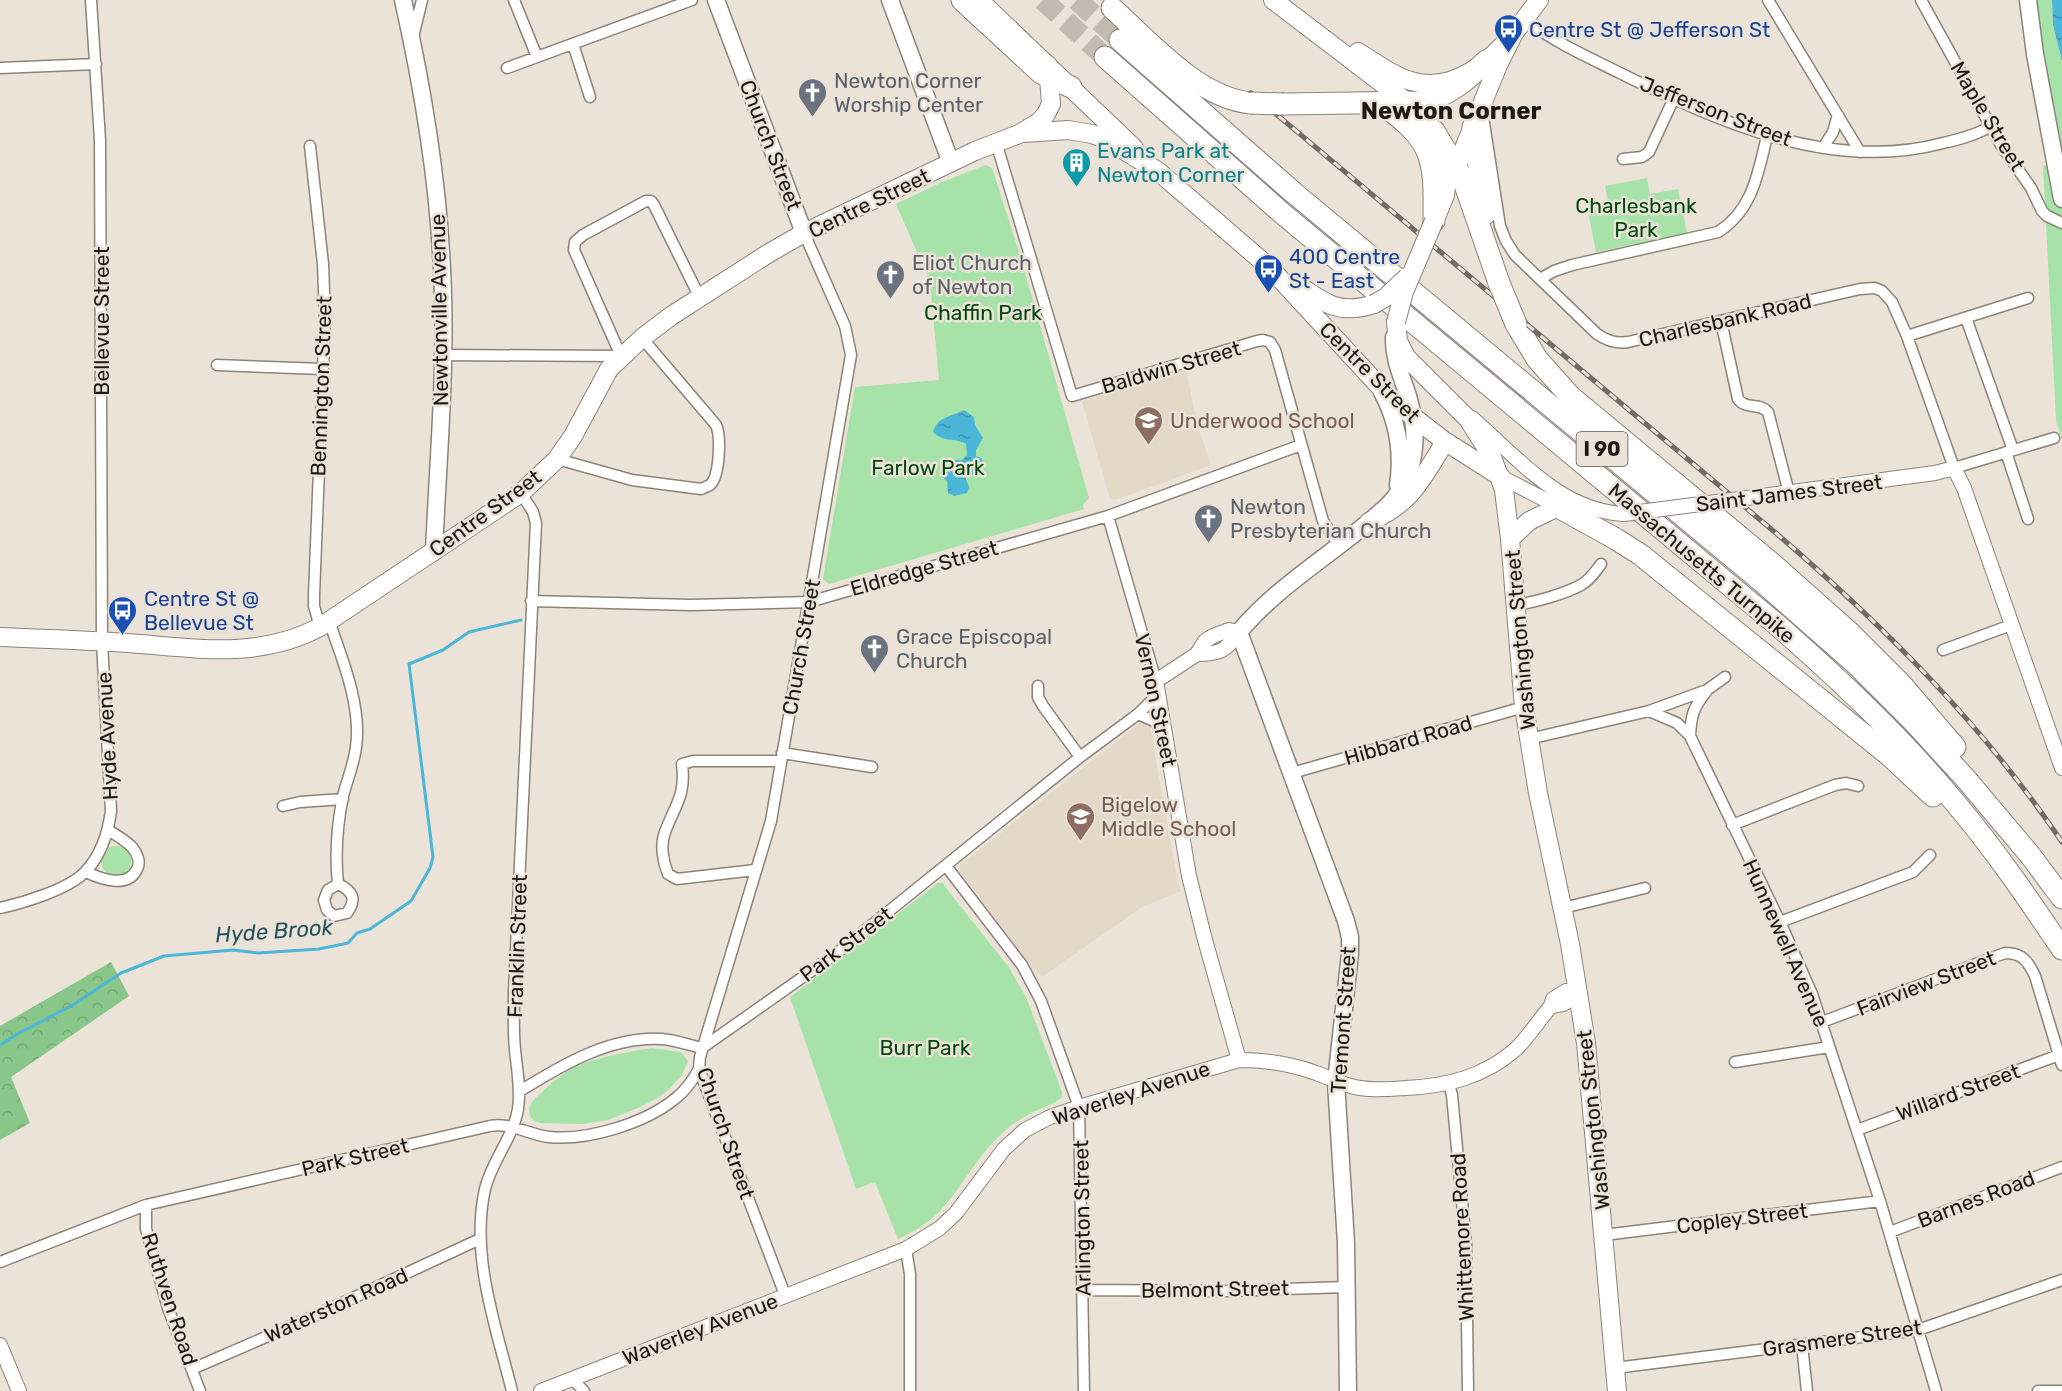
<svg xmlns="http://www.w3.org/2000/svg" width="2062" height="1391" viewBox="0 0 2062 1391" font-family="Rubik,sans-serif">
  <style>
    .built { fill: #e4d8c7 }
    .forest { fill: url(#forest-crowns) }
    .green { fill: #a7e3a8 }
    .water { fill: url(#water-ripples) }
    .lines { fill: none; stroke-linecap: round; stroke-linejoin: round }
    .stream { stroke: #4bb6d7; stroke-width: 3 }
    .motorway-tunnel { stroke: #c2bbb1; stroke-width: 21; stroke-dasharray: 21 10; stroke-linecap: butt }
    .minor-casing { stroke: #8b847a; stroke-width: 13 }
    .tertiary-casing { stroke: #8b847a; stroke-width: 16 }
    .secondary-casing { stroke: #8b847a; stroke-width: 19 }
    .primary-casing { stroke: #8b847a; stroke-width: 20 }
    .motorway-casing { stroke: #8b847a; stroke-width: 23 }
    .minor { stroke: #fff; stroke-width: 10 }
    .tertiary { stroke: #fff; stroke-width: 14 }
    .secondary { stroke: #fff; stroke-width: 16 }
    .primary { stroke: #fff; stroke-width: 18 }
    .motorway { stroke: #fff; stroke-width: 21 }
    .rail-casing { stroke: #706b64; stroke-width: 5 }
    .rail { stroke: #ebe3d8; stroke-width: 3; stroke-dasharray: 9; stroke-linecap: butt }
    .tertiary-bridge-casing { stroke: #8b847a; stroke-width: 16; stroke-linecap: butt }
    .primary-bridge-casing { stroke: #8b847a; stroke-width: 20; stroke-linecap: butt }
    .motorway-bridge-casing { stroke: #8b847a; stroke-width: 23; stroke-linecap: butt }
    .tertiary-bridge { stroke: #fff; stroke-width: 14 }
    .primary-bridge { stroke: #fff; stroke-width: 18 }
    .motorway-bridge { stroke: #fff; stroke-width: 21 }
    .labels { text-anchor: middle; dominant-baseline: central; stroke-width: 5; stroke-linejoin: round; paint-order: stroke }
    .shield { fill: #ebe3d8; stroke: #5a5650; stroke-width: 1.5 }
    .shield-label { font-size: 20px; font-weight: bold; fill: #1c1915 }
    .transit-label { font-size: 21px; fill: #164399; stroke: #ebe3d8; text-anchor: start }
    .worship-label { font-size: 21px; fill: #5b616d; stroke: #ebe3d8; text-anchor: start }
    .street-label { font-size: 21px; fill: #1c1915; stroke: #ebe3d8 }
    .culture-label { font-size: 21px; fill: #0d838f; stroke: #ebe3d8; text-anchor: start }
    .park-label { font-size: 21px; fill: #02490f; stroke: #ebe3d8 }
    .education-label { font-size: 21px; fill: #785e54; stroke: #ebe3d8; text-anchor: start }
    .water-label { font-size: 22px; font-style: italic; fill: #245260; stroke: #ebe3d8 }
    .quarter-label { font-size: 24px; font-weight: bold; fill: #1c1915; stroke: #ebe3d8 }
  </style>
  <defs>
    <pattern id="forest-crowns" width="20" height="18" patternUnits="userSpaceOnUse" patternTransform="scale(1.5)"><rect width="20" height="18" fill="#88c689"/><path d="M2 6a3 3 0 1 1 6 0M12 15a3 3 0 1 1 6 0" fill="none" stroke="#75aa75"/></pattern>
    <pattern id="water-ripples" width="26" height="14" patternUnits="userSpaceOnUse" patternTransform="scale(1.5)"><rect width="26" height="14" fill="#4bb6d7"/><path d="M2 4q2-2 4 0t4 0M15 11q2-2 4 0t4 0" fill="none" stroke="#3e93ad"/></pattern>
  </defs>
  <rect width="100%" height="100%" fill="#ebe3d8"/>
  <path class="built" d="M1186 370 1197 424 1211 465 1115 500 1112 499 1109 496 1082 401Z
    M1144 720 1148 721 1150 726 1176 873 1181 891 1140 908 1042 977 1033 968 960 872V865Z"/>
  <path class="forest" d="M111 962 129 996 11 1077 30 1123 0 1140V1026Z"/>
  <path class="green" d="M2028 0H2052L2053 25 2062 61V439L2056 420 2043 165 2057 169Z
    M986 165 992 168 1020 255 1089 498 1083 505 1084 509 829 584 823 579 855 387 939 380 930 282 896 204 942 182Z
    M1647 178 1650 194 1678 189 1687 233 1596 252 1588 211 1609 207 1605 186Z
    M101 861a15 15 0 1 1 30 0a15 15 0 1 1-30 0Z
    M938 883H943L946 888 1008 966 1026 997 1062 1092V1097C1053 1106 1037 1109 1026 1116 1019 1120 1012 1124 1007 1129 979 1152 964 1185 940 1211 928 1223 913 1232 898 1239L875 1182 856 1189 790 997Z
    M652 1048 681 1052 688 1061 682 1075 669 1089 658 1098 638 1108 608 1120 583 1124 541 1123 534 1121 530 1116C527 1105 533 1100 541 1093 550 1084 563 1073 575 1067 596 1057 628 1052 652 1048Z"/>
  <path class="water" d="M2052 0H2062V61L2053 25Z
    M964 410 974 417 975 425 983 438 976 450V456L981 458 985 464 976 476 969 474 965 477 969 487 967 493 954 496 948 493 947 481 942 477 946 470 942 458 947 457 955 460H962L967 455 966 444C954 437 943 443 933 432 938 416 951 417 964 410Z"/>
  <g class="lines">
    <path class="stream" d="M0 1045 19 1033 73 1005 121 973 164 956 233 950 258 953 319 949 348 943 357 933 370 929 411 901 430 868 433 857 409 664 443 650 469 632 521 620"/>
    <path class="motorway-tunnel" d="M1043 0 1105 57
      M1077 0 1120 40"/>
    <defs>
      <path id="minor" d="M514 0 537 57
        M1768 0 1860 152
        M1921 0 2001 145 2031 188 2042 211 2047 216 2062 223
        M1525 19C1553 42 1588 57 1620 73 1719 122 1831 173 1943 143 1960 139 1976 135 1991 126
        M414 33 422 0
        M573 44 590 97
        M0 68 96 64
        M507 68 692 0
        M1482 110 1500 226 1506 241 1515 255 1597 334C1607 341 1616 344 1628 342L1860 289 1875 288 1882 291 1892 302 1907 336 1954 468 2054 438
        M996 142 1072 396 1257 341 1263 340 1270 342 1275 350 1323 521 1339 545
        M310 146 323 264 325 319 314 595V606L320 627
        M1823 148 1833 132 1838 115
        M1623 159 1642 157 1649 152 1674 98
        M1540 279 1554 271 1572 265 1718 232C1753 210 1758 173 1767 136
        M1966 318 2013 450
        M1721 321 1738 399C1746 410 1759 402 1768 412L1789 493
        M1907 336 2028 298
        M442 355 621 356 574 250 575 242 583 235 646 201H651L654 205 700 298
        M217 365 323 369
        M2006 452 2028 519
        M557 459 632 480 701 489C703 488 708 486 710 485 720 476 721 436 716 425L642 338
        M1108 516 1156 681
        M531 601 691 605 809 602 1108 516 1301 445
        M1516 605C1536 602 1564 594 1581 585 1590 580 1595 572 1601 564
        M329 621C342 658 362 707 356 747 354 764 347 780 343 796 337 825 335 855 338 884
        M1943 650 2011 625
        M1038 686V697L1043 706 1080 757
        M1649 711 1707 690 1725 677
        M1138 714 1163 725
        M1690 736C1691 716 1693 708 1706 692
        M1529 739 1649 711 1677 723 1690 736 1780 922 1812 994 1880 1201 1936 1391
        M782 753 872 767
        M1292 773 1524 707
        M283 806 300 802 343 799
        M1732 825 1835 785 1846 783 1858 786
        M946 866 1022 965 1041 1001 1079 1107 1084 1391
        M755 870 677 879 668 874C663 862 660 845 665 832 675 805 686 796 682 764L693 761H781
        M86 872C101 879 128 889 137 869 141 862 137 853 132 847 125 840 116 835 108 830
        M338 884C353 891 357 899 347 913L334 916 327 910 324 900 328 890Z
        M0 908C23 903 70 889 86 871 101 855 108 833 111 811L102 642 100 140 91 0
        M1563 908 1645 888
        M1780 922 1913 872 1930 855
        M1822 1022 2005 953C2022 953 2028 961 2035 976L2062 1065
        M1735 1062 1829 1047
        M1449 1084 1452 1095 1466 1244 1468 1391
        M520 1091C562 1065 610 1036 662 1039 675 1040 689 1045 702 1048L837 953 1080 757 1138 714 1158 694
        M1857 1130 2059 1055
        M146 1205V1229L168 1308 200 1391
        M1890 1232 2062 1167
        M1604 1235 1880 1201
        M906 1249 910 1274V1391
        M0 1262 146 1205 490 1126C510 1122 530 1135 549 1137 588 1141 646 1123 676 1098 686 1090 693 1080 699 1069
        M1084 1290 1228 1291 1346 1287
        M785 1295 699 1069 700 1057 771 821 851 355 845 326 804 233
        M1802 1345 1807 1391
        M1615 1368 1918 1330 2062 1280
        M192 1369 312 1317 480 1239
        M572 1379 584 1391
        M512 1391C496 1327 470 1255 485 1189 492 1160 513 1138 518 1109 521 1089 517 1070 515 1050 513 1030 514 1011 514 991L536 523 533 512 521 493
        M2038 1391H2062"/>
      <path id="tertiary" d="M1472 418C1517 457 1560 511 1624 514
        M1501 477 1563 509
        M1755 497 1935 473 1954 468 1964 488 2062 768
        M1197 654C1220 654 1226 651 1239 632L1229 630 1213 636 1205 641 1197 654 1156 681 1189 876 1205 940 1239 1060
        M0 1345 19 1391
        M541 1391 906 1249 940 1228 956 1213 1004 1149 1025 1130 1050 1117 1079 1107 1239 1060C1265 1060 1292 1064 1316 1073 1328 1077 1339 1083 1351 1086 1368 1091 1388 1089 1406 1088 1447 1086 1484 1077 1516 1049 1529 1036 1539 1020 1551 1006L1553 999 1566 991 1579 994 1563 1004 1551 1006"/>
      <path id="secondary" d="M403 0C423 89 438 178 442 270 447 363 438 458 434 552
        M716 0 804 233
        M890 0 951 163
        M2028 0 2035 54 2062 199
        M1382 392C1398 422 1403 452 1398 485
        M1348 1391 1346 1243 1336 1082 1350 953V937L1346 921 1239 632C1280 583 1338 551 1385 508 1417 478 1420 436 1408 396 1402 377 1393 358 1394 337"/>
      <path id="primary" d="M979 0 1134 148
        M1273 0 1408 103 1431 127 1442 147 1448 169 1445 195 1436 217
        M1358 52C1375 62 1392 76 1411 81 1452 94 1490 61 1514 33
        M1024 133 1068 130 1092 134 1106 139 1159 172 1270 268 1393 401 1443 440 1501 477
        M1452 178 1498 65 1514 33 1539 0
        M1294 282C1323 302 1338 316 1374 304
        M1396 322 1398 341 1406 357 1468 419 1492 457 1504 490 1510 539 1524 707 1538 793 1570 944 1586 1043 1617 1391
        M1369 522C1412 503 1421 480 1445 442
        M1510 539 1529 521 1558 507
        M0 637C43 639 85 640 128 643 195 648 258 660 320 627L521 493 557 459 573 436 609 369 642 338 671 316 769 253 804 233 975 151 1019 134 1039 122 1046 114 1051 104 1048 65"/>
      <path id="motorway" d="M962 0 1041 73 1071 87
        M1112 8C1151 43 1198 98 1251 103
        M1120 40 1294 193 1766 585 1856 664 1912 720 1966 779 2030 855 2062 898
        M1105 57 1283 214 1775 623C1840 680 1902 738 1957 805 1995 850 2029 900 2062 949
        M1380 103C1434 141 1435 158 1434 221
        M1284 104 1422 102C1449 96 1467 80 1486 61
        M1473 127 1486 213
        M1434 131 1463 179 1499 283
        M1516 324 1537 359 1570 396 1775 566 1848 631 1902 685 1955 747
        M1558 507 1616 539 1641 555 1890 756 1933 796"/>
    </defs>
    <use href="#minor" class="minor-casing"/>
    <use href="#tertiary" class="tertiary-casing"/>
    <use href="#secondary" class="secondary-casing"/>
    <use href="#primary" class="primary-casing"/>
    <use href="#motorway" class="motorway-casing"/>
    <use href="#minor" class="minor"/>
    <use href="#tertiary" class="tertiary"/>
    <use href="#secondary" class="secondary"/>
    <use href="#primary" class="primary"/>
    <use href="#motorway" class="motorway"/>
    <defs>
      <path id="rail" d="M1251 93 1777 534C1884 626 1983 725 2062 842"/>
    </defs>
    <use href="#rail" class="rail-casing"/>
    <use href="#rail" class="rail"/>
    <defs>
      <path id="tertiary-bridge" d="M1624 514 1755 497"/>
      <path id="primary-bridge" d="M1374 304 1386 297 1407 277
        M1396 322 1404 292 1434 221"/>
      <path id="motorway-bridge" d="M1251 103 1284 104
        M1499 283 1516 324"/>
    </defs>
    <use href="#tertiary-bridge" class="tertiary-bridge-casing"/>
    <use href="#primary-bridge" class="primary-bridge-casing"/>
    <use href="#motorway-bridge" class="motorway-bridge-casing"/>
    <use href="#tertiary-bridge" class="tertiary-bridge"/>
    <use href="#primary-bridge" class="primary-bridge"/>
    <use href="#motorway-bridge" class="motorway-bridge"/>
  </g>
  <defs>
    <symbol id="bus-pin" viewBox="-11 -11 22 30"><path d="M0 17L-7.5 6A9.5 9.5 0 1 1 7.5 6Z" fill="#1a4fb4" stroke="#ebe3d8"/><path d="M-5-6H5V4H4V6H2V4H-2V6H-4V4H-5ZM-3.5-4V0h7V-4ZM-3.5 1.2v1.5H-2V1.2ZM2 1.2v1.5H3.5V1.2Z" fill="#fff"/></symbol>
    <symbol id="church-pin" viewBox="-11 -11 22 30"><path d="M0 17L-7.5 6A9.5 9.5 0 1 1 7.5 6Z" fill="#6b7280" stroke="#ebe3d8"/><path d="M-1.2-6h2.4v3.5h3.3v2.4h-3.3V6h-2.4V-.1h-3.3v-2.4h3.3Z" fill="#fff"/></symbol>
    <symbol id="building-pin" viewBox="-11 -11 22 30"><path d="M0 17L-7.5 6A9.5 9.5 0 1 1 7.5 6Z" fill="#0f9aa8" stroke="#ebe3d8"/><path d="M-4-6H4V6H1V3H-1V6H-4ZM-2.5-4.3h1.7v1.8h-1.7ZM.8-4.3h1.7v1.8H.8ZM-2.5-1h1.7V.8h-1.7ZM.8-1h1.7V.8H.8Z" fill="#fff"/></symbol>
    <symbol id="school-pin" viewBox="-11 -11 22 30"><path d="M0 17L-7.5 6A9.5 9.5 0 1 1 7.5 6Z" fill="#8d6e63" stroke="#ebe3d8"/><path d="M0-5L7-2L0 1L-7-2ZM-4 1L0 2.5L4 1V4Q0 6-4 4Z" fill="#fff"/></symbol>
  </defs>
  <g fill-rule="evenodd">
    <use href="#bus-pin" x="1492" y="12" width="33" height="45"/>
    <use href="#church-pin" x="796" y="76" width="33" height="45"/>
    <use href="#building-pin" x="1060" y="146" width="33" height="45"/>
    <use href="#bus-pin" x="1252" y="252" width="33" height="45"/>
    <use href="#church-pin" x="874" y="258" width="33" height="45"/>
    <use href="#school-pin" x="1132" y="404" width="33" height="45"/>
    <use href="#church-pin" x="1192" y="502" width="33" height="45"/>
    <use href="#bus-pin" x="106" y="594" width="33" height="45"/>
    <use href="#church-pin" x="858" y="632" width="33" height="45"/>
    <use href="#school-pin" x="1064" y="800" width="33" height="45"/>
  </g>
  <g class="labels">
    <rect class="shield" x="1576.5" y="432" width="51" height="34" rx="4.5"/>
    <g class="shield-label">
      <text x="1602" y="449">I 90</text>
    </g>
    <g class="transit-label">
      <text x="1529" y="29">Centre St @ Jefferson St</text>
      <text x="1289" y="256">400 Centre<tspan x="1289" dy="24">St - East</tspan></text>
      <text x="144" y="598">Centre St @<tspan x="144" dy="24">Bellevue St</tspan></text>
    </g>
    <g class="worship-label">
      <text x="834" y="80">Newton Corner<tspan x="834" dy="24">Worship Center</tspan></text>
      <text x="912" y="262">Eliot Church<tspan x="912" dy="24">of Newton</tspan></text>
      <text x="1230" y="506">Newton<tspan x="1230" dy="24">Presbyterian Church</tspan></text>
      <text x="896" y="636">Grace Episcopal<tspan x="896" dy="24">Church</tspan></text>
    </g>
    <g class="street-label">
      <text transform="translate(1716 111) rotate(21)">Jefferson Street</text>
      <text transform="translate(1988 116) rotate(59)">Maple Street</text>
      <text transform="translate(771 145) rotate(69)">Church Street</text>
      <text transform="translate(869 203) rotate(-26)">Centre Street</text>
      <text transform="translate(439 310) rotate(-91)">Newtonville Avenue</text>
      <text transform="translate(1725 320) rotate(-13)">Charlesbank Road</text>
      <text transform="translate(101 321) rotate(-90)">Bellevue Street</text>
      <text transform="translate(1171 367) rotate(-16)">Baldwin Street</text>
      <text transform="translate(1370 372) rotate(45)">Centre Street</text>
      <text transform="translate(321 386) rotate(-88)">Bennington Street</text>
      <text transform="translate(1789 493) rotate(-7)">Saint James Street</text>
      <text transform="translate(485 513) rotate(-36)">Centre Street</text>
      <text transform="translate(1702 563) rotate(40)">Massachusetts Turnpike</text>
      <text transform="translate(924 568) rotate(-16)">Eldredge Street</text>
      <text transform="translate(1520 640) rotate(-95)">Washington Street</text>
      <text transform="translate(801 647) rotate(-80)">Church Street</text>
      <text transform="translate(1156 700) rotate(78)">Vernon Street</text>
      <text transform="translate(107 736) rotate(-93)">Hyde Avenue</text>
      <text transform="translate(1408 740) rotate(-16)">Hibbard Road</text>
      <text transform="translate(1786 943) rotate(66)">Hunnewell Avenue</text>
      <text transform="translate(846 944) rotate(-37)">Park Street</text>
      <text transform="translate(517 946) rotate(-88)">Franklin Street</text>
      <text transform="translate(1926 983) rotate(-21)">Fairview Street</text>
      <text transform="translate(1343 1020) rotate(-86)">Tremont Street</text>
      <text transform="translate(1958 1092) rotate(-20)">Willard Street</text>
      <text transform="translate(1131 1093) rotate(-18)">Waverley Avenue</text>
      <text transform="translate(1593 1120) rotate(-96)">Washington Street</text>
      <text transform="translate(726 1133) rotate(71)">Church Street</text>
      <text transform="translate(355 1157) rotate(-13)">Park Street</text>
      <text transform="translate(1976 1199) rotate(-21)">Barnes Road</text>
      <text transform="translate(1082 1218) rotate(-91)">Arlington Street</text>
      <text transform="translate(1742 1218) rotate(-7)">Copley Street</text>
      <text transform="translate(1462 1237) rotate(-93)">Whittemore Road</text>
      <text transform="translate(1215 1289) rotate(-1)">Belmont Street</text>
      <text transform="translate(170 1299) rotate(72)">Ruthven Road</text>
      <text transform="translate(336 1305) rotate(-24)">Waterston Road</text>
      <text transform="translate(700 1329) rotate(-21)">Waverley Avenue</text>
      <text transform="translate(1842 1338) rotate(-8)">Grasmere Street</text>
    </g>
    <g class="culture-label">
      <text x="1097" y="150">Evans Park at<tspan x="1097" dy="24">Newton Corner</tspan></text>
    </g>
    <g class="park-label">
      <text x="1636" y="205">Charlesbank<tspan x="1636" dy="24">Park</tspan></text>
      <text x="983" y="312">Chaffin Park</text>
      <text x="928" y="467">Farlow Park</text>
      <text x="925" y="1047">Burr Park</text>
    </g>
    <g class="education-label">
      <text x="1170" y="420">Underwood School</text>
      <text x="1101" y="804">Bigelow<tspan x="1101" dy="24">Middle School</tspan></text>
    </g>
    <g class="water-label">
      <text transform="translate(274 931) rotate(-4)">Hyde Brook</text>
    </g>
    <g class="quarter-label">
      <text x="1451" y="111">Newton Corner</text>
    </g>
  </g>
</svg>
